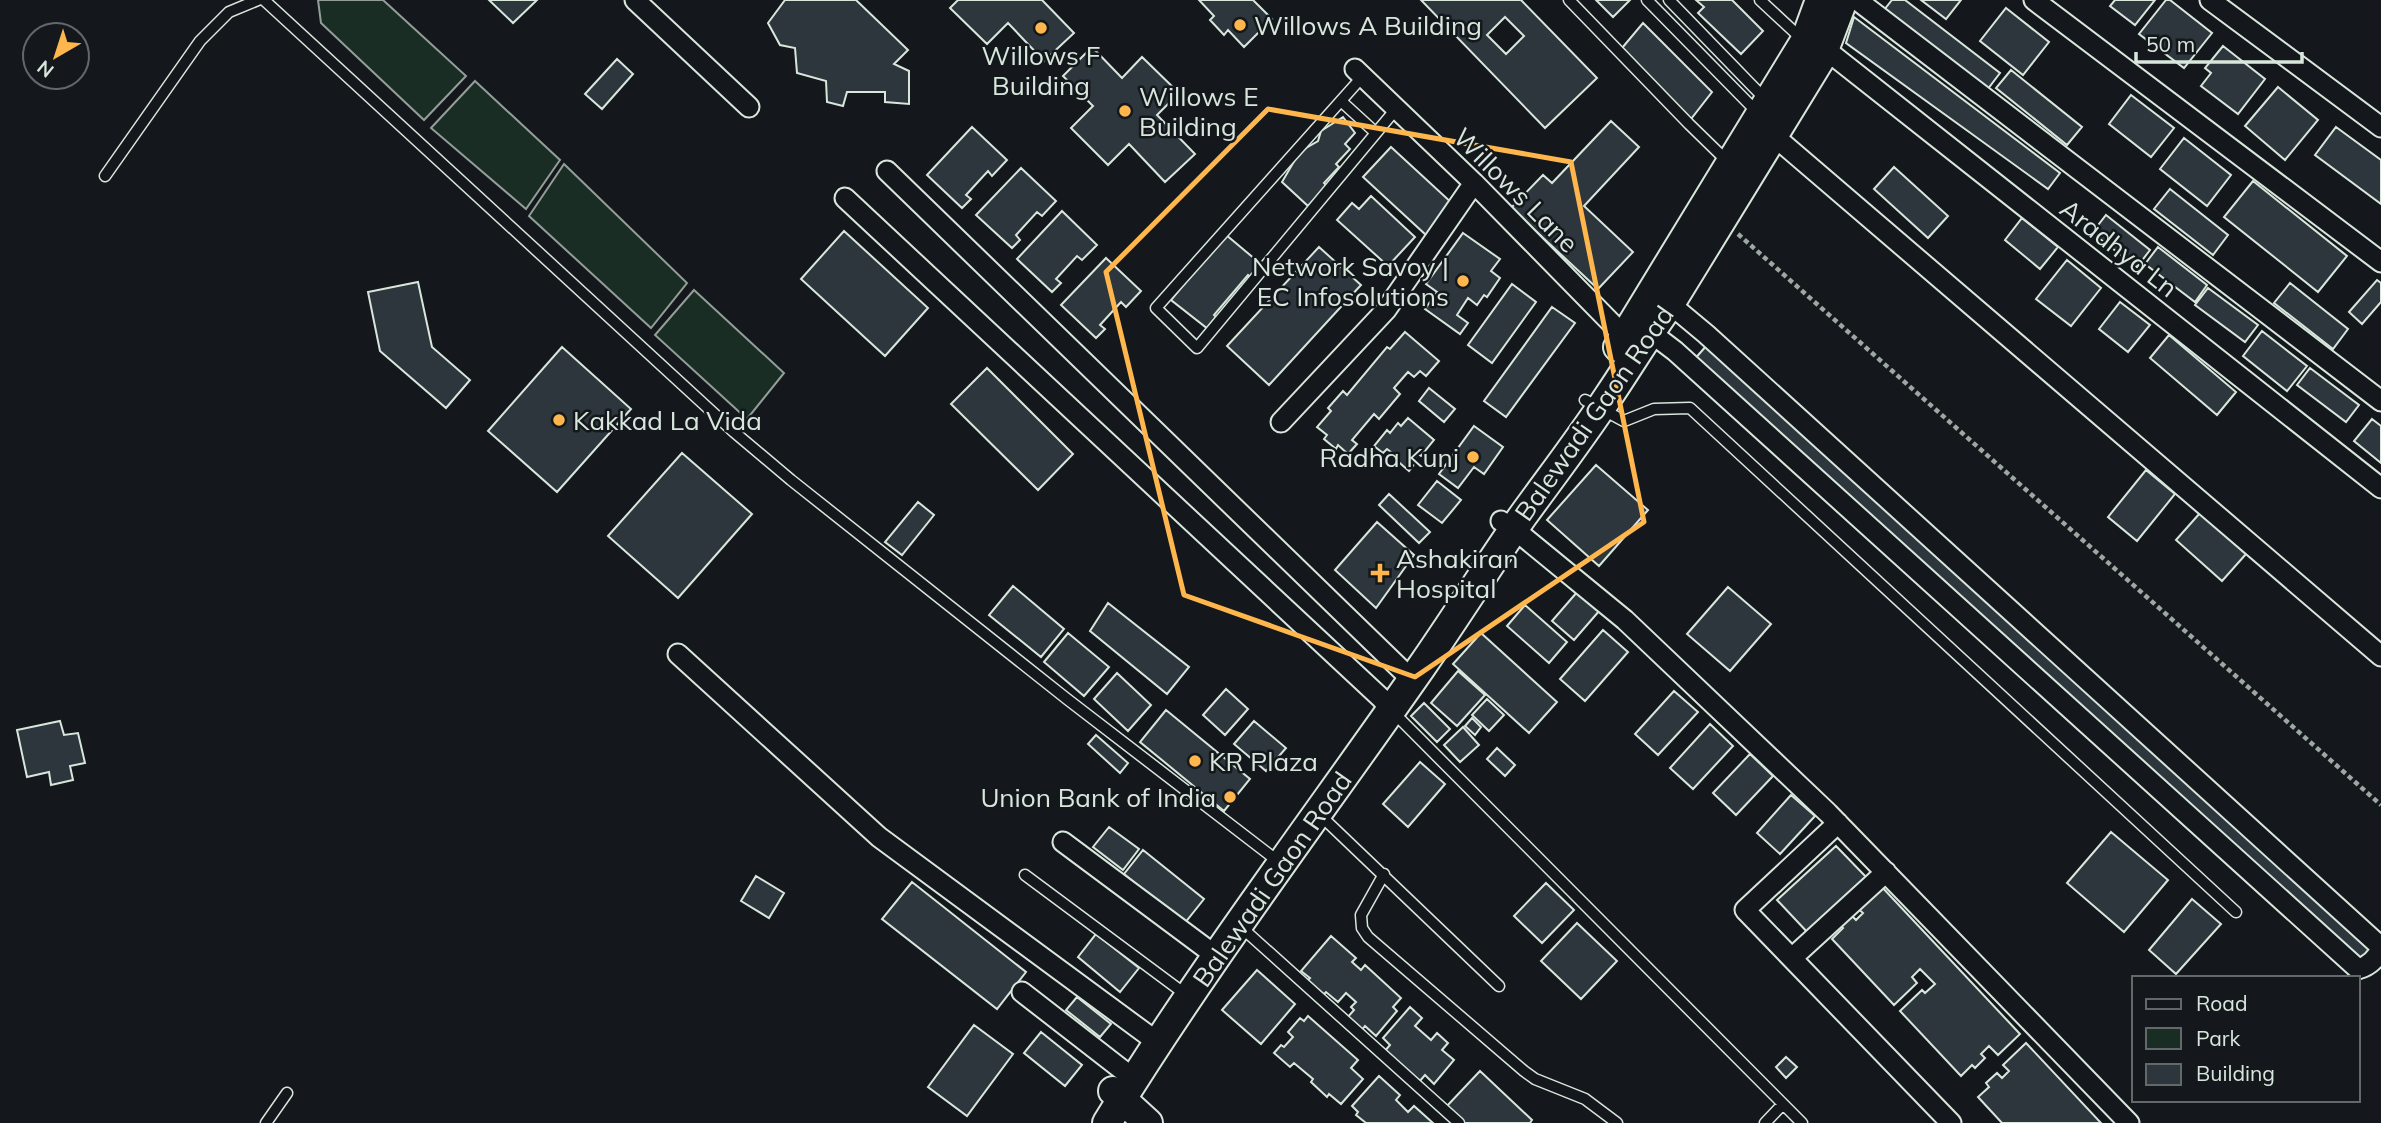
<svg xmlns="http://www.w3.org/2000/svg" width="2381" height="1123" viewBox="0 0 2381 1123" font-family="Mulish,sans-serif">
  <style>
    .green { fill: #1a2d24; stroke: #939e99; stroke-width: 2 }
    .building { fill: #2c363c; stroke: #d8e6dc; stroke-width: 2; fill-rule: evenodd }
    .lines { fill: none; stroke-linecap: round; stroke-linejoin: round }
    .service-casing { stroke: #d8e6dc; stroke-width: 13 }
    .minor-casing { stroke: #d8e6dc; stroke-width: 23 }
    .secondary-casing { stroke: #d8e6dc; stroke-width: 32 }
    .path { stroke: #9da8a2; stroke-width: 4.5; stroke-dasharray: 5 3.5; stroke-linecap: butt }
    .service { stroke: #14181c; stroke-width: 10 }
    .minor { stroke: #14181c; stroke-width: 19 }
    .secondary { stroke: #14181c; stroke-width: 28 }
    .marked { fill: none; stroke: #ffb74d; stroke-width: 5; stroke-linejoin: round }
    .poi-dot { fill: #ffb74d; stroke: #14181c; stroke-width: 2.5 }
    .labels { text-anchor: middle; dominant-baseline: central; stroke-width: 5; stroke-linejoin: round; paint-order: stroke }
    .poi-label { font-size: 26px; fill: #d8e6dc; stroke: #14181c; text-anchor: start }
    .street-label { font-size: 26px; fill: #d8e6dc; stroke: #14181c }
  </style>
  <rect width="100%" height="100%" fill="#14181c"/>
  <path class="green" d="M318 0H383L466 76 424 120 321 23Z
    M475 81 560 160 526 209 431 128Z
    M564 164 687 283 651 328 529 216Z
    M694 290 784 373 747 419 655 335Z"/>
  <path class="building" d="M489 0H537L513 23Z
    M785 0H856L908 50 894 64 909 71V104L885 102V92H847L843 106 827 102 826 81 797 73 795 48 780 45 768 23Z
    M958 0H1042L1074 33 1044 61 1008 23 987 44 950 8Z
    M1199 0H1253L1272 19 1244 47 1228 30 1224 35 1210 20 1214 16Z
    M1421 0H1521L1597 78 1545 128ZM1505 17 1524 36 1506 54 1487 35Z
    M1596 0H1630L1613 17Z
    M1696 0H1732L1763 31 1741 54 1698 13 1704 7Z
    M1892 0H1905L2000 73 1987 90 1884 10Z
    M1921 0H1961L1946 19Z
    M2115 0H2155L2135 25 2110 6Z
    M2166 0H2170L2212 33 2184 68 2139 34Z
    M2006 8 2049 42 2023 75 1980 41Z
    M1854 17 2060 173 2048 189 1846 43Z
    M1643 23 1712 92 1691 119 1622 48Z
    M2223 46 2265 79 2238 114 2201 86 2211 73 2205 68Z
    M1092 47 1122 78 1142 57 1179 93 1157 115 1195 154 1165 182 1129 144 1108 165 1071 128 1093 106 1063 76Z
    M617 59 633 74 602 109 585 94Z
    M2011 70 2082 127 2067 145 1996 88Z
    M2278 87 2318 120 2285 160 2245 126Z
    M2131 95 2174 128 2151 157 2109 124Z
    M1343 117 1355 133 1345 144 1350 149 1336 164 1339 167 1324 183 1327 186 1308 206 1282 182 1296 158 1306 148 1318 141 1321 131Z
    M1611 121 1639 147 1584 206 1633 252 1598 289 1511 208 1543 175 1552 183Z
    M972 127 1007 160 992 176 988 171 966 195 971 199 962 208 927 175Z
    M2336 127 2381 160V204L2315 155Z
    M2184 138 2231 175 2207 206 2160 169Z
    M1391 147 1454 205 1426 235 1363 177Z
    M1894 167 1948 216 1928 238 1874 189Z
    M1021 168 1056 201 1042 216 1037 212 1016 235 1020 240 1012 248 976 215Z
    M2253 181 2347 256 2318 292 2224 217Z
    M2170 189 2228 235 2213 255 2154 209Z
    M1371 196 1415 237 1388 266 1337 220 1352 203 1359 209Z
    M1062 211 1097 245 1082 260 1077 256 1056 279 1061 283 1052 292 1017 259Z
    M2106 215 2150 250 2137 267 2092 233Z
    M2022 218 2058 247 2040 269 2005 240Z
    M844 231 928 308 885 356 801 279Z
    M1463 233 1500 259 1491 271 1500 278 1487 297 1484 295 1477 305 1468 298 1457 315 1468 323 1460 334 1425 309 1437 292 1426 284Z
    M1225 234 1262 265 1251 278 1248 275 1214 315 1217 318 1208 329 1171 300Z
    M1319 247 1361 285 1269 385 1227 346Z
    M2158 247 2207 285 2195 302 2145 264Z
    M1106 258 1141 291 1126 307 1121 302 1100 325 1105 329 1096 338 1061 305Z
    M2067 260 2101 288 2071 326 2036 299Z
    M2377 280 2381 283V302L2362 324 2349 312Z
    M418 282 432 347 470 380 446 408 380 351 368 292Z
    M2290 283 2348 329 2333 349 2274 303Z
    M1512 284 1536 302 1492 363 1468 345Z
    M2208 288 2258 325 2245 342 2195 305Z
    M2120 302 2150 325 2128 352 2099 329Z
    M1552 307 1575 323 1506 417 1484 401Z
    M2262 331 2307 366 2287 391 2243 356Z
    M1405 332 1439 361 1426 376 1420 371 1414 377 1408 372 1394 388 1400 394 1379 419 1374 414 1352 440 1357 444 1348 454 1338 445 1336 449 1324 439 1327 435 1317 427 1331 411 1328 408 1343 391 1347 395 1387 347 1390 349Z
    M2169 335 2236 392 2217 415 2150 358Z
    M1707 345 2375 950 2361 965 1693 361Z
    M562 347 631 409 557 492 488 431Z
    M987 368 1073 454 1038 490 951 404Z
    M2310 368 2359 405 2346 422 2297 385Z
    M1429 388 1455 409 1444 422 1419 401Z
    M1408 418 1434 440 1421 456 1418 454 1412 461 1415 463 1409 471 1394 458 1396 456 1387 449 1383 453 1374 446 1387 430 1390 433 1398 423 1401 426Z
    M2372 419 2381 426V463L2354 441Z
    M1474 426 1503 447 1484 474 1474 467 1458 488 1439 474Z
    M682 453 752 514 678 598 608 536Z
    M1596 465 1648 510 1599 566 1547 520Z
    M2146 470 2175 494 2137 541 2108 517Z
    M1437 481 1461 500 1442 523 1418 505Z
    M1389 494 1430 532 1419 543 1379 505Z
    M918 502 934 515 902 555 885 542Z
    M2200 513 2246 554 2222 581 2176 540Z
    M1377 522 1414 555 1376 608 1335 570Z
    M1013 586 1064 629 1041 657 989 615Z
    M1728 587 1771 624 1730 671 1687 634Z
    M1578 591 1600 610 1574 640 1552 621Z
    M1108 603 1189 667 1167 694 1090 631Z
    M1525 605 1567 642 1549 663 1507 626Z
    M1603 630 1628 652 1585 701 1560 679Z
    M1068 633 1109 667 1084 696 1044 662Z
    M1481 633 1557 702 1529 733 1453 664Z
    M1458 671 1485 695 1457 726 1431 703Z
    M1117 673 1151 705 1128 731 1094 699Z
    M1226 689 1248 709 1225 735 1203 715Z
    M1674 691 1698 712 1658 755 1635 734Z
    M1487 699 1504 715 1489 731 1472 715Z
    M1424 703 1450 729 1437 742 1411 716Z
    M1166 710 1250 779 1224 811 1140 742Z
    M1472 718 1481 727 1475 735 1465 726Z
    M60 721 64 735 78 733 85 763 70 766 73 780 51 785 49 772 27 777 17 730Z
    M1254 721 1286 748 1266 771 1234 744Z
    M1710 724 1733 746 1693 789 1670 768Z
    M1463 727 1479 745 1460 762 1444 745Z
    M1096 735 1128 763 1120 773 1088 744Z
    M1497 748 1515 765 1505 776 1487 759Z
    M1750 754 1773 776 1736 815 1713 793Z
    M1420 762 1445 784 1408 827 1383 804Z
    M1791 795 1815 816 1780 854 1757 833Z
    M1109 827 1139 849 1123 870 1093 847Z
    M2111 832 2168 880 2124 932 2067 883Z
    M1836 846 1869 880 1810 935 1777 900Z
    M1143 850 1204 899 1184 924 1124 874Z
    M756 876 784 893 769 918 741 901Z
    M912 882 1026 972 997 1009 882 919Z
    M1546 883 1574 910 1542 943 1514 916Z
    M1880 885 2020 1034 1998 1055 1989 1046 1981 1054 1985 1058 1975 1068 1972 1065 1961 1076 1900 1011 1922 990 1925 993 1935 984 1920 969 1912 977 1917 983 1894 1005 1832 939 1843 928 1840 925 1851 915 1856 920 1863 913 1856 907Z
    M2192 899 2221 924 2176 974 2149 950Z
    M1577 923 1617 961 1581 999 1541 961Z
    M1096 934 1139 968 1120 992 1078 957Z
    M1331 936 1356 958 1352 962 1361 970 1365 965 1401 998 1393 1007 1397 1011 1376 1036 1365 1026 1361 1031 1347 1018 1354 1010 1351 1007 1356 1002 1346 993 1338 1002 1326 992 1323 995 1307 981 1310 978 1301 971Z
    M1257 970 1295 1004 1261 1044 1222 1010Z
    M1077 997 1111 1024 1100 1037 1066 1010Z
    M1410 1007 1422 1018 1415 1026 1431 1040 1437 1033 1448 1043 1442 1050 1454 1060 1434 1084 1425 1075 1419 1082 1384 1052 1390 1045 1383 1038Z
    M1308 1016 1358 1060 1351 1068 1363 1079 1341 1104 1329 1094 1327 1097 1311 1082 1313 1079 1294 1063 1290 1067 1274 1053 1281 1045 1284 1047 1293 1037 1288 1032 1300 1018 1304 1021Z
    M974 1025 1013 1054 967 1116 928 1087Z
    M1041 1032 1082 1065 1065 1086 1024 1053Z
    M2026 1043 2101 1123H2002L1978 1097 1989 1087 1986 1083 1997 1073 2002 1078 2009 1071 2003 1065Z
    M1786 1057 1797 1067 1786 1078 1776 1067Z
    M1480 1071 1532 1120 1530 1123H1463L1446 1107Z
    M1379 1076 1400 1095 1396 1100 1408 1112 1414 1106 1433 1123H1366L1356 1115 1358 1112 1352 1106Z"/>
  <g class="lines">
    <defs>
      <path id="service" d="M264 0 734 432 791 480 1067 699 1279 862
        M1569 0 1689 124 1728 162
        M1647 0 1759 114
        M1669 0 1767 101
        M1760 0 1803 40
        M1363 76 1156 308 1197 348 1396 109
        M1341 101 1376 133
        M105 176 200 41 229 12 258 0
        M1585 400 1624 421 1654 409 1690 408 2236 912
        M1394 713 1802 1123
        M1320 815 1499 986
        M1384 874 1361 915 1362 928 1368 937 1524 1071 1535 1079 1585 1099 1617 1123
        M1025 875 1181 991
        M1241 927 1459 1123
        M266 1123 287 1093
        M1765 1123 1783 1104"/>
      <path id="minor" d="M635 0 749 107
        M1857 0 2381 401
        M2034 0 2381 262
        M2210 0 2381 127
        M1825 49 2381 488
        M1355 69 1474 183 1632 344
        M1774 136 2381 656
        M887 171 1412 680
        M845 198 1381 698 1391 710
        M1670 304 1706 334 2381 947
        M1650 332 1675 351 2358 969C2369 966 2377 958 2381 948
        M1281 422 1386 310 1474 183
        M1501 521 1514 529 1625 620 1828 813 2129 1123
        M678 654 879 837 1149 1036
        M1838 823 1745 910 1951 1123
        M1063 842 1208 950
        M1792 958 1886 872
        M1022 992 1125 1072"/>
      <path id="secondary" d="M1618 347 1805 41 1820 0
        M1113 1091 1148 1123
        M1107 1123C1204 965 1316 818 1422 666 1456 617 1488 566 1522 517 1551 477 1581 438 1608 397 1629 366 1648 334 1670 304L1821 58 1843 0"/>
    </defs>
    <use href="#service" class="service-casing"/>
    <use href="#minor" class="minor-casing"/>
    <use href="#secondary" class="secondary-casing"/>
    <path class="path" d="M1738 234 2381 805"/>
    <use href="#service" class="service"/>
    <use href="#minor" class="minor"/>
    <use href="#secondary" class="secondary"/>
  </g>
  <path class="marked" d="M1268 109 1571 162 1644 522 1415 677 1184 595 1106 272Z"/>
  <g class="poi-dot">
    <circle cx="1240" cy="25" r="7"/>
    <circle cx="1041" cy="28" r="7"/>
    <circle cx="1125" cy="111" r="7"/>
    <circle cx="1463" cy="281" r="7"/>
    <circle cx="559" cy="420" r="7"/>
    <circle cx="1473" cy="457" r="7"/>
    <path d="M1376.5 562.5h7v7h7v7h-7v7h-7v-7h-7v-7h7z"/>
    <circle cx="1195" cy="761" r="7"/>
    <circle cx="1230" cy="797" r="7"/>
  </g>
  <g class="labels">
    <g class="poi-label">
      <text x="1254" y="25">Willows A Building</text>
      <text x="1041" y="55" text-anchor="middle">Willows F<tspan x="1041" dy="30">Building</tspan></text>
      <text x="1139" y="96">Willows E<tspan x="1139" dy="30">Building</tspan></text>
      <text x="1449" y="266" text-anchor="end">Network Savoy |<tspan x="1449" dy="30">EC Infosolutions</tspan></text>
      <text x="573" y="420">Kakkad La Vida</text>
      <text x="1459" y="457" text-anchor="end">Radha Kunj</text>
      <text x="1396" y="558">Ashakiran<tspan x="1396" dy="30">Hospital</tspan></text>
      <text x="1209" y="761">KR Plaza</text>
      <text x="1216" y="797" text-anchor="end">Union Bank of India</text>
    </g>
    <g class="street-label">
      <text transform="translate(1516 190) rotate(45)">Willows Lane</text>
      <text transform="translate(2119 248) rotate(38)">Aradhya Ln</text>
      <text transform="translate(1594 413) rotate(-55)">Balewadi Gaon Road</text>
      <text transform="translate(1272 879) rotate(-55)">Balewadi Gaon Road</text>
    </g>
  </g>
  <rect x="2132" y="976" width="228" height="126" fill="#14181c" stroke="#626a69" stroke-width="2"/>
  <rect x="2146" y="999" width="35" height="10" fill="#14181c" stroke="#626a69" stroke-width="2"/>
  <text x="2196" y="1011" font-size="21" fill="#d8e6dc">Road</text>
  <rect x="2146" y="1028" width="35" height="21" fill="#1a2d24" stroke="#626a69" stroke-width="2"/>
  <text x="2196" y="1046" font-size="21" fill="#d8e6dc">Park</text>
  <rect x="2146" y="1064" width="35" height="21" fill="#2c363c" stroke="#626a69" stroke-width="2"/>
  <text x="2196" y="1081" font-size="21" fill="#d8e6dc">Building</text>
  <g transform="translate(56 56) rotate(219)"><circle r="33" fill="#14181c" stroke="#626a69" stroke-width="2"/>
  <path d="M0-5L12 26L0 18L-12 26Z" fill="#ffb74d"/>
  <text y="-10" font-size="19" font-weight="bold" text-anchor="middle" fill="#d8e6dc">N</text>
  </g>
  <path d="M2136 52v10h166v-10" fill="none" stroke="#d8e6dc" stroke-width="3.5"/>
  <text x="2146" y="52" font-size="21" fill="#d8e6dc" stroke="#14181c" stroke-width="5" paint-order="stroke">50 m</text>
</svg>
